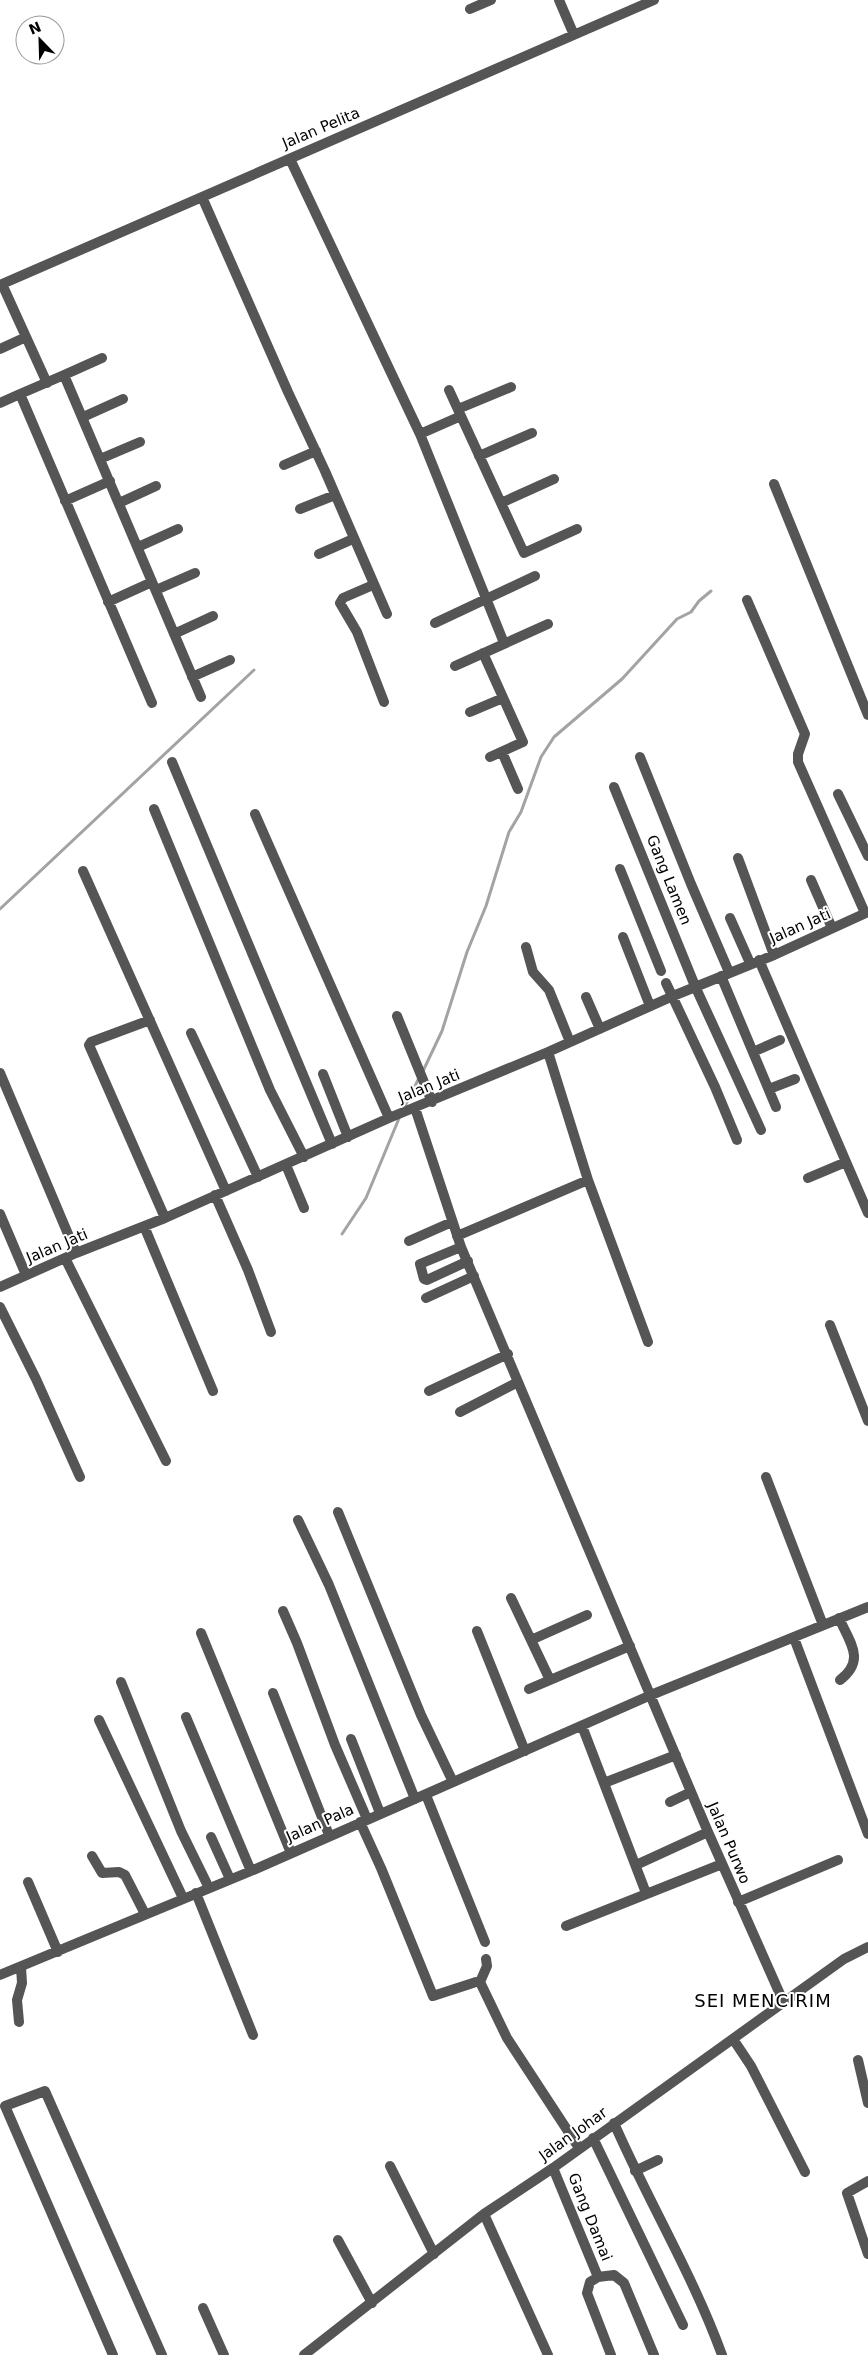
<svg xmlns="http://www.w3.org/2000/svg" width="868" height="2355" viewBox="0 0 868 2355" font-family="'DejaVu Sans',sans-serif">
  <style>
    .lines { fill: none; stroke-linecap: round; stroke-linejoin: round }
    .stream { stroke: #a3a3a3; stroke-width: 3 }
    .minor { stroke: #555; stroke-width: 10 }
    .labels { text-anchor: middle; dominant-baseline: central; stroke-width: 4; stroke-linejoin: round; paint-order: stroke }
    .street-label { font-size: 15px; fill: #000; stroke: #fff }
    .quarter-label { font-size: 18px; letter-spacing: 1px; fill: #000; stroke: #fff }
  </style>
  <rect width="100%" height="100%" fill="#fff"/>
  <g class="lines">
    <path class="stream" d="M0 909 254 670
      M423 1071 442 1031 467 952 486 906 509 832 521 812 541 757 554 737 622 679 677 619 691 612 699 601 711 591
      M404 1108 419 1078
      M342 1234 366 1198 400 1116"/>
    <path class="minor" d="M559 0 574 35
      M470 9 491 0
      M290 159 420 434 504 643
      M202 197 288 392 325 471 387 614
      M2 284 47 383
      M0 285 654 0
      M0 349 26 337
      M64 375 102 358
      M449 390 524 553 577 529
      M0 403 20 394
      M458 409 511 387
      M83 417 123 399
      M420 434 461 416
      M479 456 532 433
      M100 459 140 442
      M284 465 316 451
      M774 484 868 715
      M65 501 110 481
      M119 503 156 486
      M501 503 554 479
      M300 509 335 495
      M138 547 178 529
      M319 554 353 539
      M373 585 343 598 340 603 357 632 384 702
      M156 590 195 573
      M747 600 805 734 798 754V762L865 913
      M108 602 152 582
      M435 623 535 576
      M174 634 213 616
      M483 653 523 742 490 757
      M455 666 548 624
      M192 677 230 660
      M152 703 20 394 64 375 201 697
      M470 712 503 698
      M502 752 518 789
      M640 757 691 884 729 972
      M172 762 332 1144
      M614 787 695 986 761 1130
      M838 794 868 856
      M154 809 270 1090 304 1157
      M255 814 389 1118
      M738 858 774 955
      M620 869 661 971
      M83 871 226 1191
      M811 880 832 928
      M730 918 750 963
      M623 937 650 1006
      M526 947 533 972 549 990 570 1042
      M759 960 868 1213
      M721 976 776 1107
      M666 983 715 1087 737 1140
      M586 997 600 1029
      M397 1016 432 1102
      M150 1020 91 1042 89 1045 165 1218
      M191 1033 258 1177
      M548 1052 588 1180 648 1342
      M753 1052 780 1040
      M0 1073 76 1253
      M323 1074 348 1137
      M769 1089 795 1079
      M415 1108 461 1247 708 1832 783 2001
      M286 1165 304 1208
      M808 1178 846 1162
      M215 1195 248 1270 271 1332
      M0 1214 26 1275
      M144 1226 213 1391
      M457 1236 588 1180
      M409 1241 452 1222
      M461 1247 420 1264 424 1279 427 1280 468 1261
      M65 1258 166 1461
      M0 1287 76 1253 165 1218 389 1118 548 1052 673 996 774 955 868 912
      M426 1298 474 1276
      M0 1307 36 1379 80 1477
      M830 1325 868 1421
      M429 1391 508 1354
      M460 1412 518 1382
      M766 1477 823 1625
      M338 1512 421 1715 453 1782
      M298 1520 329 1585 415 1799
      M511 1598 550 1680
      M283 1611 297 1643 335 1745 367 1819
      M839 1618C850 1643 866 1660 840 1680
      M477 1631 525 1751
      M201 1633 291 1853
      M794 1638 868 1834
      M531 1640 587 1615
      M121 1682 181 1831 209 1888
      M529 1689 630 1646
      M273 1693 329 1835
      M186 1717 251 1871
      M99 1720 183 1898
      M582 1726 646 1893
      M351 1739 380 1813
      M604 1783 676 1755
      M426 1795 485 1942
      M670 1802 691 1792
      M360 1822 381 1868 433 1996 476 1982H480
      M211 1837 230 1879
      M92 1856 102 1873 119 1872 125 1875 145 1914
      M636 1865 708 1832
      M28 1882 58 1952
      M196 1893 253 2035
      M738 1902 838 1860
      M566 1926 722 1864
      M0 1975 251 1871 651 1695 868 1607
      M480 1982 507 2038 579 2148
      M480 1982 487 1966 486 1959
      M19 2022 17 2000 22 1983 21 1967
      M733 2039 751 2066 805 2172
      M858 2060 868 2103
      M614 2123C648 2201 693 2275 722 2355
      M593 2138 683 2325
      M390 2166 434 2254
      M553 2168 598 2277 590 2282 587 2293 611 2355
      M635 2171 658 2160
      M868 2181 847 2193 868 2254
      M484 2214 548 2355
      M338 2240 372 2303
      M598 2277 614 2275 624 2283 654 2355
      M203 2308 224 2355
      M113 2355 5 2106 45 2091 162 2355
      M304 2355 484 2214 553 2168 844 1959 868 1947"/>
  </g>
  <g class="labels">
    <g class="street-label">
      <text transform="translate(321 128) rotate(-23)">Jalan Pelita</text>
      <text transform="translate(669 880) rotate(68)">Gang Lamen</text>
      <text transform="translate(800 926) rotate(-24)">Jalan Jati</text>
      <text transform="translate(429 1086) rotate(-22)">Jalan Jati</text>
      <text transform="translate(57 1246) rotate(-23)">Jalan Jati</text>
      <text transform="translate(320 1823) rotate(-24)">Jalan Pala</text>
      <text transform="translate(729 1843) rotate(67)">Jalan Purwo</text>
      <text transform="translate(573 2134) rotate(-36)">Jalan Johar</text>
      <text transform="translate(590 2217) rotate(68)">Gang Damai</text>
    </g>
    <g class="quarter-label">
      <text x="763" y="2000">SEI MENCIRIM</text>
    </g>
  </g>
  <g transform="translate(40 40) rotate(337)"><circle r="24" fill="#ffffff" stroke="#999999"/>
  <path d="M0-4L9 19L0 12L-9 19Z" fill="#000000"/>
  <text y="-8" font-size="14" font-weight="bold" text-anchor="middle" fill="#000000">N</text>
  </g>
</svg>
